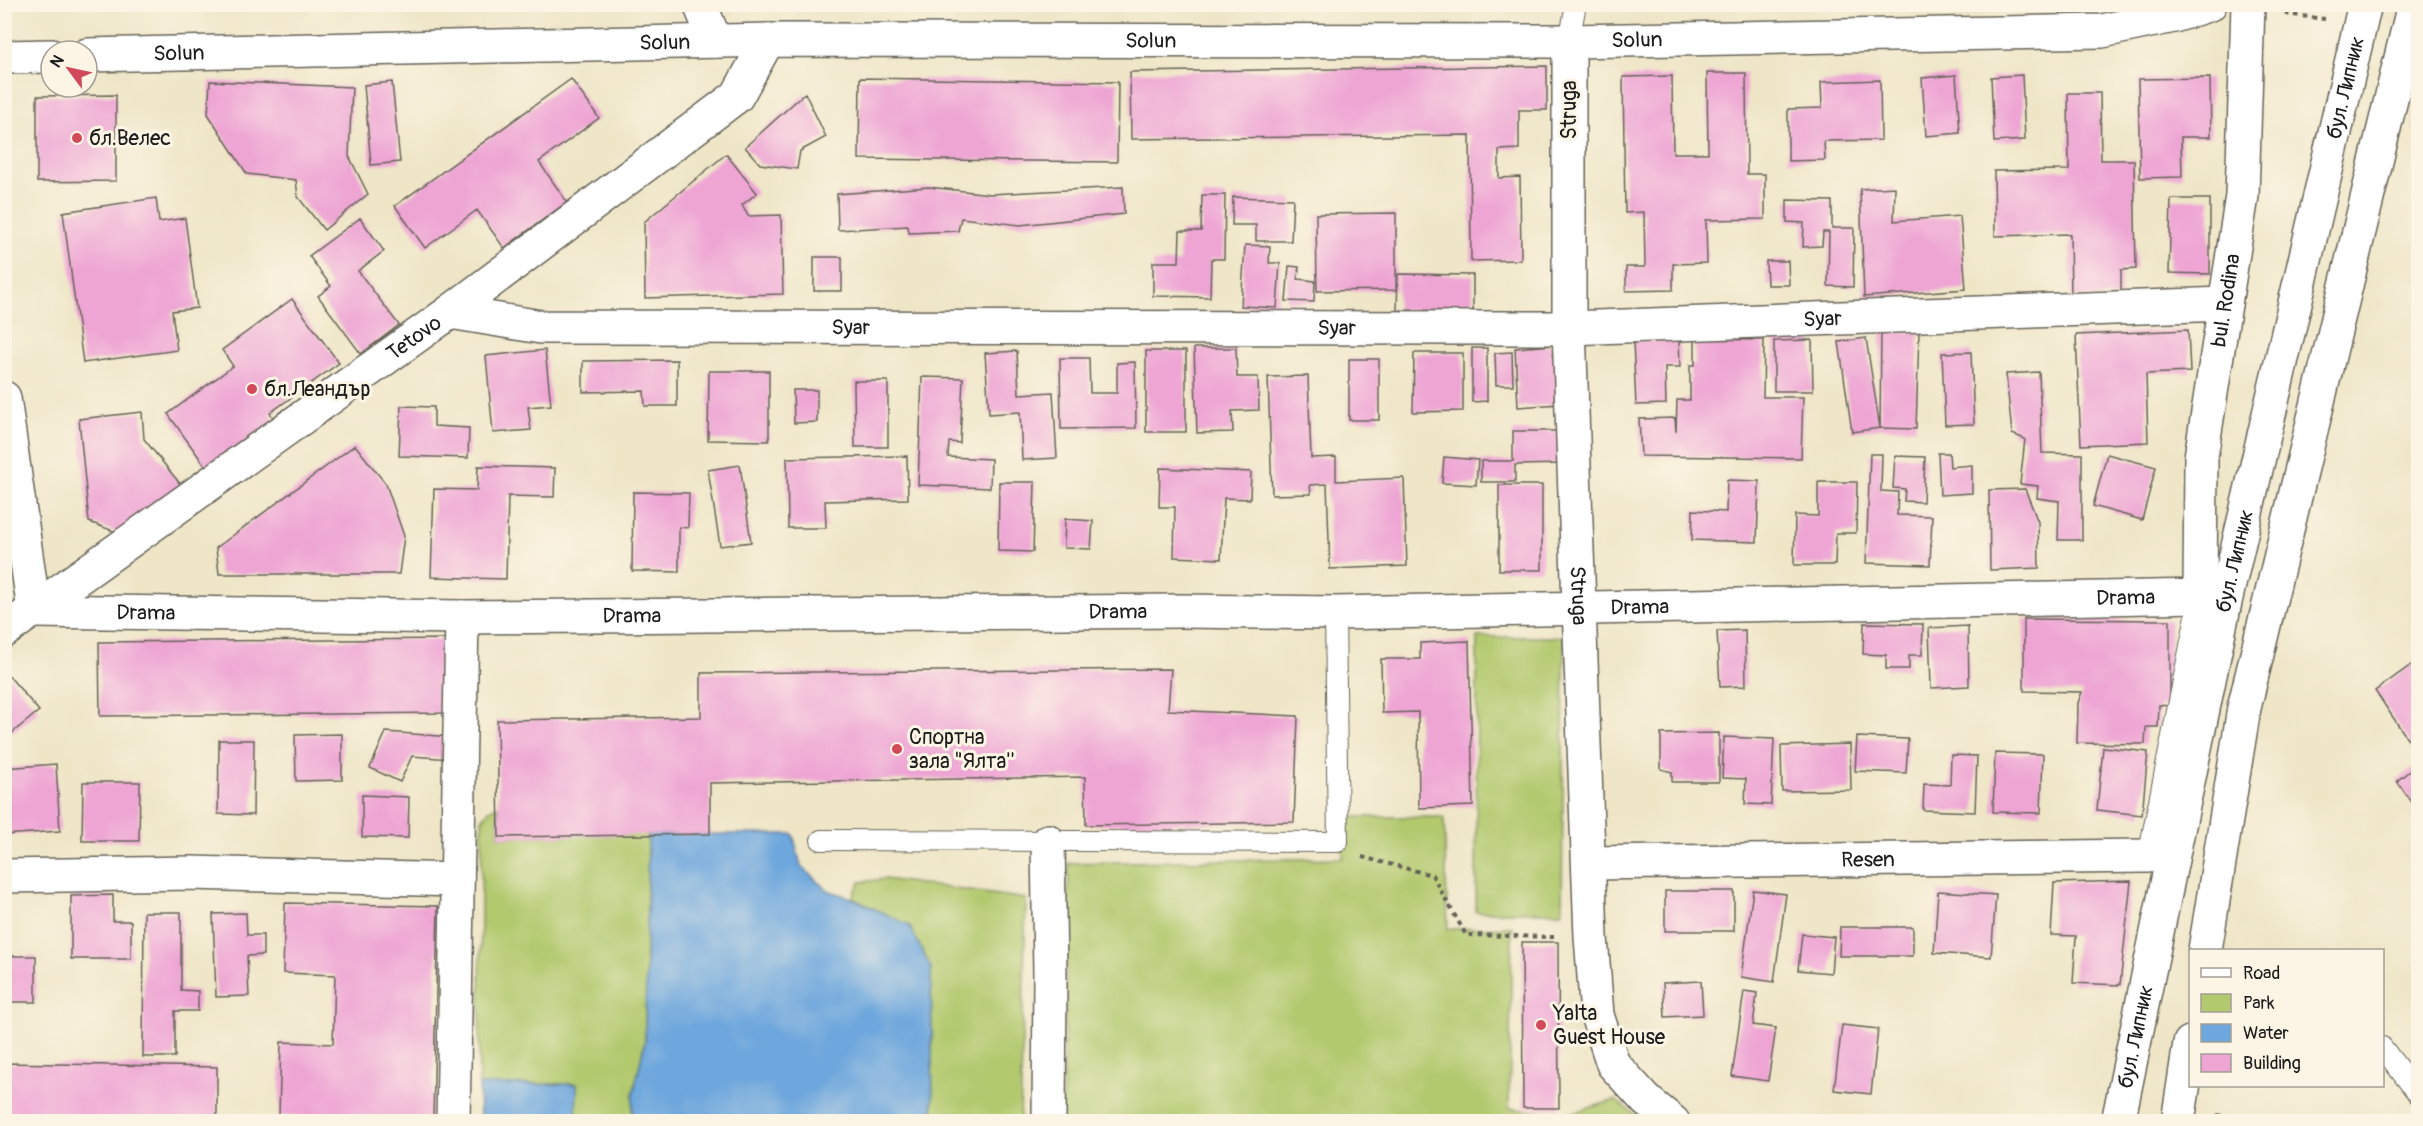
<svg xmlns="http://www.w3.org/2000/svg" width="2423" height="1126" viewBox="0 0 2423 1126" font-family="Pangolin,sans-serif">
  <style>
    .green { fill: #b2c96e; stroke: #677245; stroke-width: 1.5 }
    .water { fill: #6ea7dd; stroke: #45627c; stroke-width: 1.5 }
    .building { fill: #eea5d4 }
    .lines { fill: none; stroke-linecap: round; stroke-linejoin: round }
    .lane-casing { stroke: #666358; stroke-width: 22 }
    .street-casing { stroke: #666358; stroke-width: 36 }
    .secondary-casing { stroke: #666358; stroke-width: 36 }
    .primary-casing { stroke: #666358; stroke-width: 36 }
    .path { stroke: #666358; stroke-width: 4; stroke-dasharray: 4.5 4.5; stroke-linecap: butt }
    .lane { stroke: #fff; stroke-width: 20 }
    .street { stroke: #fff; stroke-width: 33 }
    .secondary { stroke: #fff; stroke-width: 33 }
    .primary { stroke: #fff; stroke-width: 33 }
    .path-bridge { stroke: #666358; stroke-width: 4; stroke-dasharray: 4.5 4.5; stroke-linecap: butt }
    .poi-dot { fill: #d1495b; stroke: #fcf5e5; stroke-width: 2 }
    .labels { text-anchor: middle; dominant-baseline: central; stroke-width: 6; stroke-linejoin: round; paint-order: stroke }
    .street-label { font-size: 21px; fill: #1c1c1c; stroke: #fcf5e5 }
    .poi-label { font-size: 21px; fill: #1c1c1c; stroke: #fcf5e5; text-anchor: start }
  </style>
  <rect width="100%" height="100%" fill="#fcf5e5"/>
  <filter id="ink" filterUnits="userSpaceOnUse"><feTurbulence type="fractalNoise" baseFrequency=".0167" numOctaves="2"/><feDisplacementMap in="SourceGraphic" scale="12" xChannelSelector="R" yChannelSelector="G"/><feConvolveMatrix kernelMatrix="1 2 1 2 8 2 1 2 1" color-interpolation-filters="sRGB"/></filter>
  <filter id="wash" filterUnits="userSpaceOnUse"><feTurbulence type="fractalNoise" baseFrequency=".008" numOctaves="4" result="noise"/><feDisplacementMap in="SourceGraphic" scale="24" xChannelSelector="R" yChannelSelector="G"/><feGaussianBlur stdDeviation="1.35" result="paint"/><feColorMatrix in="noise" values="0 0 0 0 0 0 0 0 0 0 0 0 0 0 0 0 0 1.4 0 .05"/><feComposite in="paint" operator="in"/></filter>
  <g filter="url(#wash)">
    <rect width="100%" height="100%" fill="#efe6c8"/>
    <path class="green" d="M1477 637H1564L1562 912H1476Z
      M498 806 499 837 648 834 645 1041 633 1095 632 1121H576V1084L479 1085 482 820 490 809Z
      M1343 817H1444L1448 929 1512 927 1509 1108 1565 1115 1615 1100 1645 1121 1062 1122 1069 863 1343 858Z
      M885 879 1026 899 1020 1121H933L931 968 852 898 860 882Z"/>
    <path class="water" d="M648 834H793L801 866 827 890 852 898 909 925 931 968 933 1121 632 1122 633 1095 645 1041Z
      M577 1084 576 1121H480L479 1085Z"/>
    <g id="blocks">
      <path class="building" d="M1547 66V110H1519V149L1499 150V178L1520 177 1521 260 1471 261 1470 135 1131 139 1130 72Z
        M1707 73H1746L1747 174H1765V219L1706 220 1707 263 1673 264V290L1626 291V267H1645L1644 212 1625 213 1623 77 1672 76 1673 153H1708Z
        M1956 75 1960 133 1926 136 1922 78Z
        M2022 75 2025 140 1994 142 1991 77Z
        M860 78 1118 82 1117 162 859 159Z
        M2210 78 2211 137H2181L2182 177 2140 178 2138 79Z
        M571 79 599 118 539 162 567 202 504 248 477 210 425 248 395 206Z
        M1880 80 1881 140 1824 141 1825 160 1788 161V109L1822 108 1821 82Z
        M210 81 352 87 349 156 368 194 324 230 298 197 296 180 247 174 208 114Z
        M392 82 400 162 371 165 364 85Z
        M805 93 826 137 800 151 797 169 760 164 745 147Z
        M2068 93H2100L2101 160H2134L2136 269 2121 270V297L2071 298 2070 234 1995 236 1994 171 2069 170Z
        M116 95V181L37 182V96Z
        M726 154 757 193 742 205 748 216 781 215 783 294 645 298 644 222Z
        M929 187 990 194 1123 187 1124 214 1020 225 961 218 958 231 909 233 908 226 838 230 837 194Z
        M1895 187 1894 221 1960 216 1966 289 1864 297 1860 189Z
        M1202 195H1225L1224 259H1211L1210 297 1153 296V262H1179L1180 231H1201Z
        M1233 197 1293 199 1291 241H1256V225H1232Z
        M156 198 159 222 185 218 197 308 172 311 177 350 83 363 63 212Z
        M2171 199H2210V274L2169 273Z
        M1787 200 1832 201V228H1854L1853 287 1828 286 1829 232H1823L1822 246 1803 247 1804 223 1787 222Z
        M1396 213V290L1317 291 1316 214Z
        M360 218 384 251 358 271 399 325 361 354 318 296 331 286 309 256Z
        M1245 245 1270 246 1269 263H1280L1277 308 1241 306Z
        M814 257H842V291H814Z
        M1766 261H1788L1789 285H1767Z
        M1289 266 1299 267 1298 279 1315 281 1314 302 1286 301Z
        M1398 274 1473 275V311L1397 310Z
        M292 299 339 363 270 413 278 425 211 474 168 414 233 366 222 350Z
        M2188 330 2190 372 2146 374 2148 442 2081 445 2076 335Z
        M1881 331 1919 332 1916 429 1880 428 1852 432 1839 342 1866 338 1880 428Z
        M1679 339 1680 367H1665L1666 404 1636 405 1633 341Z
        M1695 339 1764 340 1763 397H1803L1801 458 1641 456 1639 419 1675 418 1676 432 1677 400H1690V365H1695Z
        M1812 340 1813 391H1774V341Z
        M1556 345 1560 404 1518 407 1515 348Z
        M1194 348H1236L1237 377H1258L1259 410 1232 411 1233 432 1197 433Z
        M1472 348H1487V401L1472 402Z
        M545 350 551 405 528 407 531 430 493 433 486 356Z
        M1017 351 1019 394 1053 392 1057 458 1022 460 1020 412 989 414 985 353Z
        M1146 351H1186V432H1146Z
        M1512 352 1513 385H1496L1495 353Z
        M1971 352 1974 424 1945 425 1942 353Z
        M1414 353H1463V411L1413 412Z
        M1060 358H1089L1090 393H1117V363L1135 362 1136 428 1061 429Z
        M1349 359H1379V420H1349Z
        M677 360V406H645L644 391 583 392V361Z
        M709 371H769V441L708 440Z
        M2039 372 2042 453 2082 454V540H2058L2059 501 2037 498 2038 486 2020 484 2025 439 2012 434 2006 374Z
        M1308 376 1311 458 1336 457V481L1404 478 1407 566 1330 569 1327 484 1310 485 1311 494 1272 495 1268 377Z
        M922 377 963 378 960 443 949 442 948 457 991 459 990 488 918 485Z
        M854 381H888V447H855Z
        M793 390H817V422L794 423Z
        M401 406 434 407V426L469 428 468 458 399 456Z
        M142 412 144 439 185 490 127 536 89 522 79 419Z
        M1513 431H1561V464L1515 465V482H1481V461H1513Z
        M355 445 386 484 404 536 399 574H219L216 548Z
        M1938 453H1949L1950 467 1972 465V493L1940 495Z
        M1870 454H1882L1881 491 1898 492 1897 515 1932 516 1930 565 1866 563Z
        M2107 454 2156 467 2142 520 2093 506Z
        M907 456 908 499 825 501 826 528H788L787 458Z
        M1895 456 1925 457 1923 502 1904 501 1905 489 1893 488Z
        M1444 457 1478 460 1476 485 1442 483Z
        M740 465 751 542 720 546 708 470Z
        M478 466 555 468 554 497 508 496 506 579 431 577 434 489 477 490Z
        M1160 468 1251 472 1250 499 1224 498 1221 559 1174 557 1175 507H1159Z
        M1727 480 1759 481 1757 542 1692 540 1693 510 1726 512Z
        M999 482H1035L1033 552 998 551Z
        M1818 482H1857L1856 533H1836L1835 565H1794L1795 515 1818 516Z
        M1499 485H1542V570H1499Z
        M2025 489 2038 522 2039 568 1990 570 1989 490Z
        M633 492 689 493 688 528 679 527V572L632 571Z
        M4 507 12 562H4Z
        M1065 519 1093 521 1091 549 1064 548Z
        M2024 619 2170 620V706L2159 705 2158 727H2146L2145 744 2077 743 2078 703 2082 692 2024 691Z
        M1864 623 1923 624 1922 655H1909V669H1886V655L1863 654Z
        M1968 626 1969 686 1931 688 1929 628Z
        M1745 630 1746 686 1720 687 1717 631Z
        M453 639V713L100 716 99 642Z
        M1469 641 1473 806 1419 808 1418 712 1382 713 1381 659H1420V643Z
        M2418 660V754L2375 691Z
        M1171 669 1168 710 1298 716 1294 822 1086 825 1085 777 710 783V834L499 837 497 720 701 717V673Z
        M9 676 39 711 12 733 4 724V680Z
        M386 732 452 737 450 759 412 756 400 782 370 768Z
        M1719 733V782H1672V772L1661 769V734Z
        M342 734V780L296 781 295 735Z
        M1724 737 1774 739 1771 805 1745 804 1746 779 1722 778Z
        M1857 737 1908 739 1906 773 1855 771Z
        M219 740H254L253 815 218 814Z
        M1850 744 1851 790 1782 791 1781 746Z
        M2103 747 2148 752 2142 815 2097 810Z
        M1995 753 2043 754 2041 813 1993 812Z
        M1951 755 1977 756 1975 812 1923 810 1924 784 1950 785Z
        M56 764 60 831 4 835V768Z
        M2418 764V813L2397 781Z
        M83 782H140L139 841H82Z
        M362 795 409 797 408 838 362 837Z
        M2131 881 2120 985 2073 983 2076 936 2051 935 2054 883Z
        M1753 890 1786 894 1774 982 1741 977Z
        M1665 891H1734V931H1665Z
        M1938 891 1996 895 1991 957 1934 953Z
        M113 895V921H131V959H71V896Z
        M285 903 438 906 433 1119 279 1116 281 1042 333 1044 335 975 283 973Z
        M144 912H181V990L198 991V1011H175V1057H143Z
        M246 913 247 935H263V955L247 956 249 996 216 997 213 914Z
        M1840 927H1913V956H1839Z
        M1802 934 1834 937 1831 973 1798 970Z
        M1522 942H1558L1559 1108H1523Z
        M4 956H36V1002H4Z
        M1701 981 1703 1015 1665 1017 1663 983Z
        M1744 991 1757 993 1753 1025 1776 1028 1768 1081 1732 1076Z
        M1842 1025 1878 1029 1871 1094 1834 1090Z
        M4 1063 217 1067V1122H4Z"/>
    </g>
  </g>
  <g filter="url(#ink)">
    <use href="#blocks" fill-opacity="0" stroke="#666358" stroke-width="1.5"/>
    <g class="lines">
      <defs>
        <path id="lane" d="M1569 41 1576 4
          M821 840 1338 842 1335 613
          M2148 856 2200 596
          M2382 1047 2418 1094"/>
        <g id="street">
          <path d="M700 4 715 41"/>
          <path id="s1" d="M1569 41 2102 31 2174 16 2210 4"/>
          <path id="s2" d="M450 312 541 327 1569 328 2225 304"/>
          <path id="s3" d="M4 398 34 611 462 617 1180 611 1335 613 2200 596 2201 457 2242 196 2248 4"/>
          <path id="s4" d="M4 631 450 312 737 96 768 40"/>
          <path d="M1048 841 1050 975 1049 1122"/>
          <path id="s5" d="M1589 863 2148 856"/>
          <path d="M4 876 191 873 457 880"/>
          <path d="M453 1122 462 617"/>
        </g>
        <g id="secondary">
          <path id="s6" d="M87 55 768 40 1569 41V328L1591 937 1597 1015 1613 1064 1647 1101 1673 1122"/>
          <path d="M4 57 51 56"/>
        </g>
        <g id="primary">
          <path d="M2205 950 2244 708 2414 4"/>
          <path id="s7" d="M2118 1122 2225 602 2365 4"/>
          <path d="M2178 1122 2190 1043"/>
        </g>
      </defs>
      <use href="#lane" class="lane-casing"/>
      <use href="#street" class="street-casing"/>
      <use href="#secondary" class="secondary-casing"/>
      <use href="#primary" class="primary-casing"/>
      <path class="path" d="M2285 14 2325 19
        M1362 857 1432 875 1466 935 1554 937
        M2217 1115 2246 1119 2245 1122"/>
      <use href="#lane" class="lane"/>
      <use href="#street" class="street"/>
      <use href="#secondary" class="secondary"/>
      <use href="#primary" class="primary"/>
      <path class="path-bridge" d="M2413 4 2418 18"/>
    </g>
  </g>
  <g class="poi-dot">
    <circle cx="77" cy="138" r="6"/>
    <circle cx="252" cy="389" r="6"/>
    <circle cx="897" cy="749" r="6"/>
    <circle cx="1541" cy="1025" r="6"/>
  </g>
  <g class="labels">
    <g class="street-label">
      <text stroke="none"><textPath href="#s1" startOffset="68">Solun</textPath></text>
      <text stroke="none"><textPath href="#s6" startOffset="1064">Solun</textPath></text>
      <text stroke="none"><textPath href="#s6" startOffset="578">Solun</textPath></text>
      <text stroke="none"><textPath href="#s6" startOffset="92">Solun</textPath></text>
      <text stroke="none"><textPath href="#s7" startOffset="1059">бул. Липник</textPath></text>
      <text transform="translate(1569 110) rotate(-90)">Struga</text>
      <text stroke="none"><textPath href="#s3" startOffset="2679">bul. Rodina</textPath></text>
      <text stroke="none"><textPath href="#s2" startOffset="1374">Syar</textPath></text>
      <text stroke="none"><textPath href="#s2" startOffset="402">Syar</textPath></text>
      <text stroke="none"><textPath href="#s2" startOffset="888">Syar</textPath></text>
      <text stroke="none"><textPath href="#s4" startOffset="504">Tetovo</textPath></text>
      <text stroke="none"><textPath href="#s7" startOffset="573">бул. Липник</textPath></text>
      <text stroke="none"><textPath href="#s6" startOffset="2037">Struga</textPath></text>
      <text stroke="none"><textPath href="#s3" startOffset="2307">Drama</textPath></text>
      <text stroke="none"><textPath href="#s3" startOffset="1821">Drama</textPath></text>
      <text stroke="none"><textPath href="#s3" startOffset="327">Drama</textPath></text>
      <text stroke="none"><textPath href="#s3" startOffset="1299">Drama</textPath></text>
      <text stroke="none"><textPath href="#s3" startOffset="813">Drama</textPath></text>
      <text stroke="none"><textPath href="#s5" startOffset="279">Resen</textPath></text>
      <text stroke="none"><textPath href="#s7" startOffset="87">бул. Липник</textPath></text>
    </g>
    <g class="poi-label">
      <text x="89" y="138">бл.Велес</text>
      <text x="264" y="389">бл.Леандър</text>
      <text x="909" y="737">Спортна<tspan x="909" dy="24">зала "Ялта''</tspan></text>
      <text x="1553" y="1013">Yalta<tspan x="1553" dy="24">Guest House</tspan></text>
    </g>
  </g>
  <rect width="2423" height="1126" fill="none" stroke="#fcf5e5" stroke-width="24"/>
  <rect x="2189" y="949" width="195" height="138" fill="#fcf5e5" stroke="#a29e95" stroke-width="1.5"/>
  <rect x="2201" y="968" width="30" height="9" fill="#ffffff" stroke="#a29e95" stroke-width="1.5"/>
  <text x="2243" y="979" font-size="18" fill="#1c1c1c">Road</text>
  <rect x="2201" y="994" width="30" height="18" fill="#b2c96e" stroke="#a29e95" stroke-width="1.5"/>
  <text x="2243" y="1009" font-size="18" fill="#1c1c1c">Park</text>
  <rect x="2201" y="1024" width="30" height="18" fill="#6ea7dd" stroke="#a29e95" stroke-width="1.5"/>
  <text x="2243" y="1039" font-size="18" fill="#1c1c1c">Water</text>
  <rect x="2201" y="1054" width="30" height="18" fill="#eea5d4" stroke="#a29e95" stroke-width="1.5"/>
  <text x="2243" y="1069" font-size="18" fill="#1c1c1c">Building</text>
  <g transform="translate(69 69) rotate(303)"><circle r="28" fill="#fcf5e5" stroke="#a29e95" stroke-width="1.5"/>
  <path d="M0-4.5L10 22L0 15L-10 22Z" fill="#d1495b"/>
  <text y="-9" font-size="16" font-weight="bold" text-anchor="middle" fill="#1c1c1c">N</text>
  </g>
</svg>
